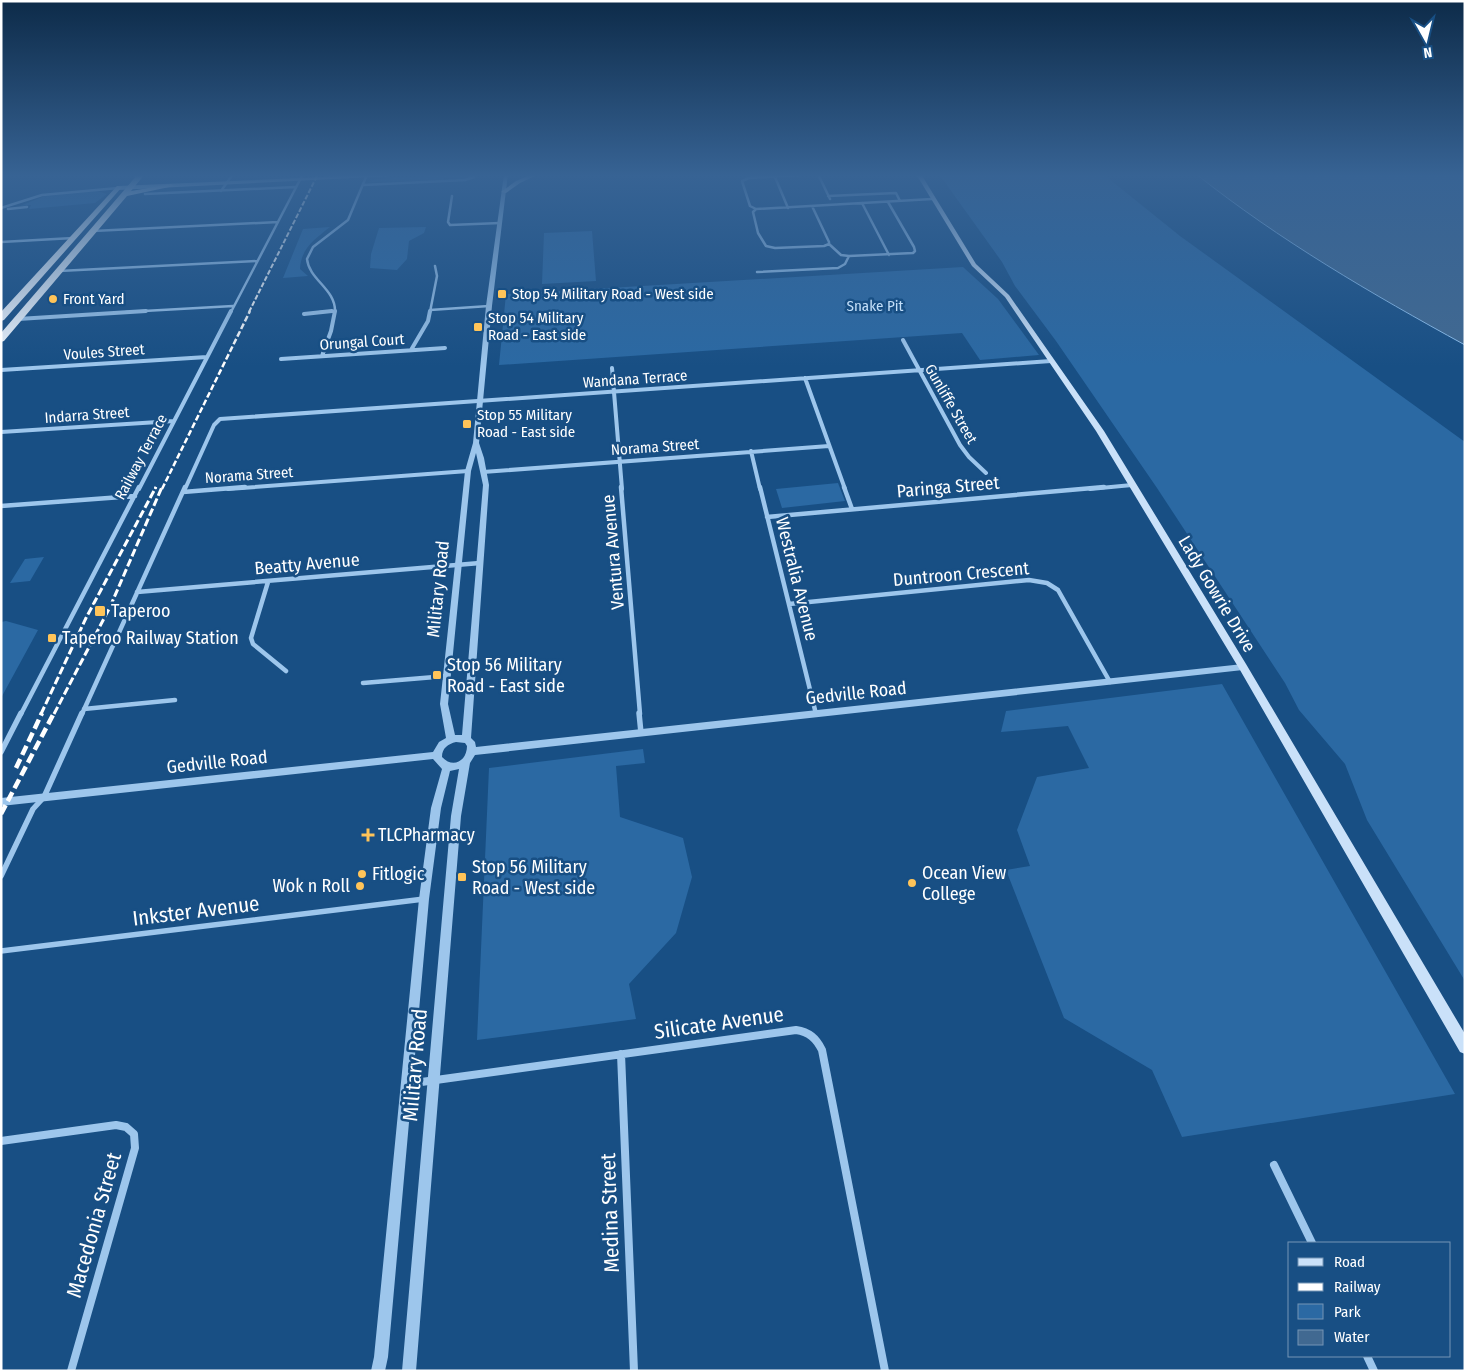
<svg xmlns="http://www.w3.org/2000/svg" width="1466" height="1372" viewBox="0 0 1466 1372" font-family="'Fira Sans Condensed',sans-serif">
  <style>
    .green { fill: #2b69a3 }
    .water { fill: #416991; stroke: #90c2ef }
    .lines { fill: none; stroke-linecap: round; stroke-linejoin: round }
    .minor-far4 { stroke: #9dc6ec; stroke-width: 2.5 }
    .minor-far3 { stroke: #9dc6ec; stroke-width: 4 }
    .minor-far2 { stroke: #9dc6ec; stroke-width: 4.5 }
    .minor-far1 { stroke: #9dc6ec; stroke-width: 5.5 }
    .minor { stroke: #9dc6ec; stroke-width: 8 }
    .tertiary { fill: #9dc6ec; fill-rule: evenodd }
    .secondary { fill: #cae1f9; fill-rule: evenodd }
    .trunk { fill: #f1f8ff; fill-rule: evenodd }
    .rail-far3 { stroke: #fff; stroke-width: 2; stroke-dasharray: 5 2; stroke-linecap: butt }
    .rail-far2 { stroke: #fff; stroke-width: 2.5; stroke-dasharray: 6 2.5; stroke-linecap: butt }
    .rail-far1 { stroke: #fff; stroke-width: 3; stroke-dasharray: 8 3; stroke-linecap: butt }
    .rail { stroke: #fff; stroke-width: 4.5; stroke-dasharray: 10 4.5; stroke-linecap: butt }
    .poi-dot { fill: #ffc459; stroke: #184f84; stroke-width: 2 }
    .labels { text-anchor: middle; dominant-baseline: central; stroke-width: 5; stroke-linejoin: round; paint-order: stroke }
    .far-poi-label { font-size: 15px; fill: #fff; stroke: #184f84; text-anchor: start }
    .far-park-label { font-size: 15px; fill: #c3dff9; stroke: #184f84 }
    .far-street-label { font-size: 15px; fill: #fff; stroke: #184f84 }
    .street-label { font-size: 18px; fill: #fff; stroke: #184f84 }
    .poi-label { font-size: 18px; fill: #fff; stroke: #184f84; text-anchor: start }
    .near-street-label { font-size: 21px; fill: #fff; stroke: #184f84 }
  </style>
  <rect width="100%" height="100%" fill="#184f84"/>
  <path class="green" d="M464 174 472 176 467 179 444 178 443 180 368 182 377 179Z
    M939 174H1103L1180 236 1465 442V981L1367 820 1345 764 1299 710 1285 683 1157 488 1056 341 1015 286 1002 262Z
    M97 191 107 194 95 203 29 209 31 205 20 206 47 195Z
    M330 227C315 239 301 248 300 269L308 276 283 278 303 229Z
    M426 227 424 233 409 241 407 259 397 270 370 268 371 254 379 228Z
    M592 231 596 281 542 284 544 233Z
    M963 267 998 299 1039 355 980 360 962 333 499 365 506 294Z
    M838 483 845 501 782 508 776 489Z
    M44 557 30 581 10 583 25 559Z
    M6 621 38 630 1 698V622Z
    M1222 684 1455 1094 1182 1137 1152 1070 1064 1018 1006 870 1030 866 1017 830 1037 777 1089 768 1068 726 1001 732 1006 711Z
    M643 749 645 763 616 766 620 817 683 838 692 877 676 933 629 984 636 1019 477 1040 489 768Z"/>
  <path class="water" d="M1196 174H1465V345C1372 294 1279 240 1196 174Z"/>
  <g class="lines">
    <path class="minor-far4" d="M817 174 749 178 742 181 750 206 756 209 932 199
      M818 174 830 199
      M775 177 788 208
      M363 185 465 180 474 177 475 174
      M221 191 233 174
      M145 194 295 187
      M452 196 448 222 450 225 500 223
      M828 196 896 193 900 201
      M862 203 889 255
      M1 208 42 195 118 188
      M8 209 27 207
      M756 209 753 212 758 233 766 246 775 248 824 246 829 244V242L812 206
      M93 231 278 222
      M1 242 73 238
      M829 244 841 255 849 256 913 253 915 251 914 247 888 202
      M59 271 257 261
      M757 272 838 268 845 264 849 256
      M430 310 489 306
      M126 312 233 306
      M231 312 303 174
      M320 312 335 311
      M335 312C336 289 309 280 307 259L313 247 348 220 366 177
      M430 312 437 276 435 266"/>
    <path class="minor-far3" d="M304 314 332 311
      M18 319 146 311
      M903 340 960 445 969 457 986 473
      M411 350 428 321 430 311
      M322 356 331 331 335 311
      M281 359 445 348
      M612 368 622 489
      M1 370 207 357
      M805 378 845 489
      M1 432 174 421
      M751 451 760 489
      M483 472 829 446
      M139 489 231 311
      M185 489 214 425 220 419 1051 361
      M228 489 468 471
      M1090 489 1132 485"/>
    <path class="minor-far2" d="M621 487 640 714
      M760 487 816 714
      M844 487 852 509
      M183 492 245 487
      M1 506 135 496
      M767 517 1104 487
      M268 582 251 638 253 644 286 671
      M137 592 480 563
      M789 604 1029 580 1047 583 1058 590 1110 682
      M363 683 447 676
      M84 709 175 700
      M21 714 139 487
      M82 714 185 487"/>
    <path class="minor-far1" d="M639 713 641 733
      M1 752 21 713
      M1 876 33 809 44 797 82 713
      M1 951 424 899"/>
    <path class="minor" d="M621 1054 634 1371
      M407 1084 796 1030C809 1032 816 1038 822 1050L885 1371
      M1 1141 116 1125 126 1127 134 1134 135 1148 71 1371
      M1274 1165 1312 1243
      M1367 1356 1374 1371"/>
    <path class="tertiary" d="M504 174H508L492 306 479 443 484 458 489 485 471 738 475 742 476 747 1243 664 1247 667 1243 670 475 755 470 763 461 816 416 1371H402L451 816 459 769 450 771 441 808 429 899 388 1357 385 1371H371L374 1357 419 899 431 808 442 769 433 759 1 806V798L433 752 439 742 446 738 440 704 465 471 473 443 486 306ZM476 453 483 485 462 735H455L448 704 471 471ZM456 742 465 743 467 746C467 761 453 769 442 757 442 748 448 744 456 742Z"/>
    <path class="secondary" d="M390 174H430L118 190 115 188 118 186Z
      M532 174H539L520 183 506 193 501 192 516 181Z
      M916 174H921L976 264 1009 295 1104 431 1246 664 1465 1034V1054L1460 1052 1240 670 1096 431 1005 297 972 266Z"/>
    <path class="trunk" d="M138 174H145L131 191 171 184 174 186 127 196 4 341 1 342V333Z
      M117 186 122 187 4 320 1 321V312Z"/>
    <path class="rail-far3" d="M249 312 318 174"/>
    <path class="rail-far2" d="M155 489 156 487
      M162 489 250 311"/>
    <path class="rail-far1" d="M41 714 86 618 156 487
      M54 714 110 607 162 487"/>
    <path class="rail" d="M16 768 42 713
      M1 814 54 713"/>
  </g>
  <linearGradient id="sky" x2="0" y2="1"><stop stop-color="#0d2b49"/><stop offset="0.48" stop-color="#376394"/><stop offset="1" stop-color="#376394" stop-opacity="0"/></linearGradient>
  <rect width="1466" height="366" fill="url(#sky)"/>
  <g class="poi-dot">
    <rect x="497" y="289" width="10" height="10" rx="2.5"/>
    <circle cx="53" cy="299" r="5"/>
    <rect x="473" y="322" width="10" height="10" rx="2.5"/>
    <rect x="462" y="419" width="10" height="10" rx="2.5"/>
    <rect x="94" y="605" width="12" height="12" rx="2.5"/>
    <rect x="47" y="633" width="10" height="10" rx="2.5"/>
    <rect x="432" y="670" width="10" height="10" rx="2.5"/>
    <path d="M365.5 827.5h5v5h5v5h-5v5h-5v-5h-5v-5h5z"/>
    <circle cx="362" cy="874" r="5"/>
    <rect x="457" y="872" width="10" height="10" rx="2.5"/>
    <circle cx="912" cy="883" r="5"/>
    <circle cx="360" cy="886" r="5"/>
  </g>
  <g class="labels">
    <g class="far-poi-label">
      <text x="512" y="294">Stop 54 Military Road - West side</text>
      <text x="63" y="299">Front Yard</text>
      <text x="488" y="318">Stop 54 Military<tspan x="488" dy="17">Road - East side</tspan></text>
      <text x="477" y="415">Stop 55 Military<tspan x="477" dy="17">Road - East side</tspan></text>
    </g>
    <g class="far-park-label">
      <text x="875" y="306">Snake Pit</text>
    </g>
    <g class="far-street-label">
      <text transform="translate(362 342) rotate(-4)">Orungal Court</text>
      <text transform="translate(104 352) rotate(-4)">Voules Street</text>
      <text transform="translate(635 379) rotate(-4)">Wandana Terrace</text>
      <text transform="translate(951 404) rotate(60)">Gunliffe Street</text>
      <text transform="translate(87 415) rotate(-4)">Indarra Street</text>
      <text transform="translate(655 447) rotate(-4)">Norama Street</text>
      <text transform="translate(141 457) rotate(-62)">Railway Terrace</text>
      <text transform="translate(249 475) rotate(-4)">Norama Street</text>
    </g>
    <g class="street-label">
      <text transform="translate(948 487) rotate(-5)">Paringa Street</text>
      <text transform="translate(613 552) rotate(-95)">Ventura Avenue</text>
      <text transform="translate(307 564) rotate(-5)">Beatty Avenue</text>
      <text transform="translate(961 574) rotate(-5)">Duntroon Crescent</text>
      <text transform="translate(797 579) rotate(76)">Westralia Avenue</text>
      <text transform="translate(438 589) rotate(-84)">Military Road</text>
      <text transform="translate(1217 594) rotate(59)">Lady Gowrie Drive</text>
      <text transform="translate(856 693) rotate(-6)">Gedville Road</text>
      <text transform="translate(217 762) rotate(-6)">Gedville Road</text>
    </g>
    <g class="poi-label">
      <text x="111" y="611">Taperoo</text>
      <text x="62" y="638">Taperoo Railway Station</text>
      <text x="447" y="665">Stop 56 Military<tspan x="447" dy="21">Road - East side</tspan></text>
      <text x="378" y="835">TLCPharmacy</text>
      <text x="472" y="867">Stop 56 Military<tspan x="472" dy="21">Road - West side</tspan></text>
      <text x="922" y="873">Ocean View<tspan x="922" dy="21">College</tspan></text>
      <text x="372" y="874">Fitlogic</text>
      <text x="350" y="886" text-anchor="end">Wok n Roll</text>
    </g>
    <g class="near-street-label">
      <text transform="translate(196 911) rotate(-7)">Inkster Avenue</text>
      <text transform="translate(719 1023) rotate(-8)">Silicate Avenue</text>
      <text transform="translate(415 1065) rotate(-85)">Military Road</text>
      <text transform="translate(610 1213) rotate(-92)">Medina Street</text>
      <text transform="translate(94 1225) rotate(-74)">Macedonia Street</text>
    </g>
  </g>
  <rect width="1466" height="1372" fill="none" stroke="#ffffff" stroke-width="5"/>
  <rect x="1288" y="1242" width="162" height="115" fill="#184f84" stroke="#7495b5"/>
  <rect x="1298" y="1258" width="25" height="8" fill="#cae1f9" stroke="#7495b5"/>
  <text x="1334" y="1267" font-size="15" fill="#ffffff">Road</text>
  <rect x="1298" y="1283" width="25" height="8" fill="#ffffff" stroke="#7495b5"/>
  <text x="1334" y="1292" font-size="15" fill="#ffffff">Railway</text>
  <rect x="1298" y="1304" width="25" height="15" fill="#2b69a3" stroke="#7495b5"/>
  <text x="1334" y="1317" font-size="15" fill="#ffffff">Park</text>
  <rect x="1298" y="1330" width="25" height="15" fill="#416991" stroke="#7495b5"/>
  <text x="1334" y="1342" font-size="15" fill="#ffffff">Water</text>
  <g transform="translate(1426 40) rotate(172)" stroke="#184f84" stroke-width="4" paint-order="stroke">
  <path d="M0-4L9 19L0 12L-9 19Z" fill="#ffffff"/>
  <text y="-8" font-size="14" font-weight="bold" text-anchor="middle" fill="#ffffff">N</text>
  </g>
</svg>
